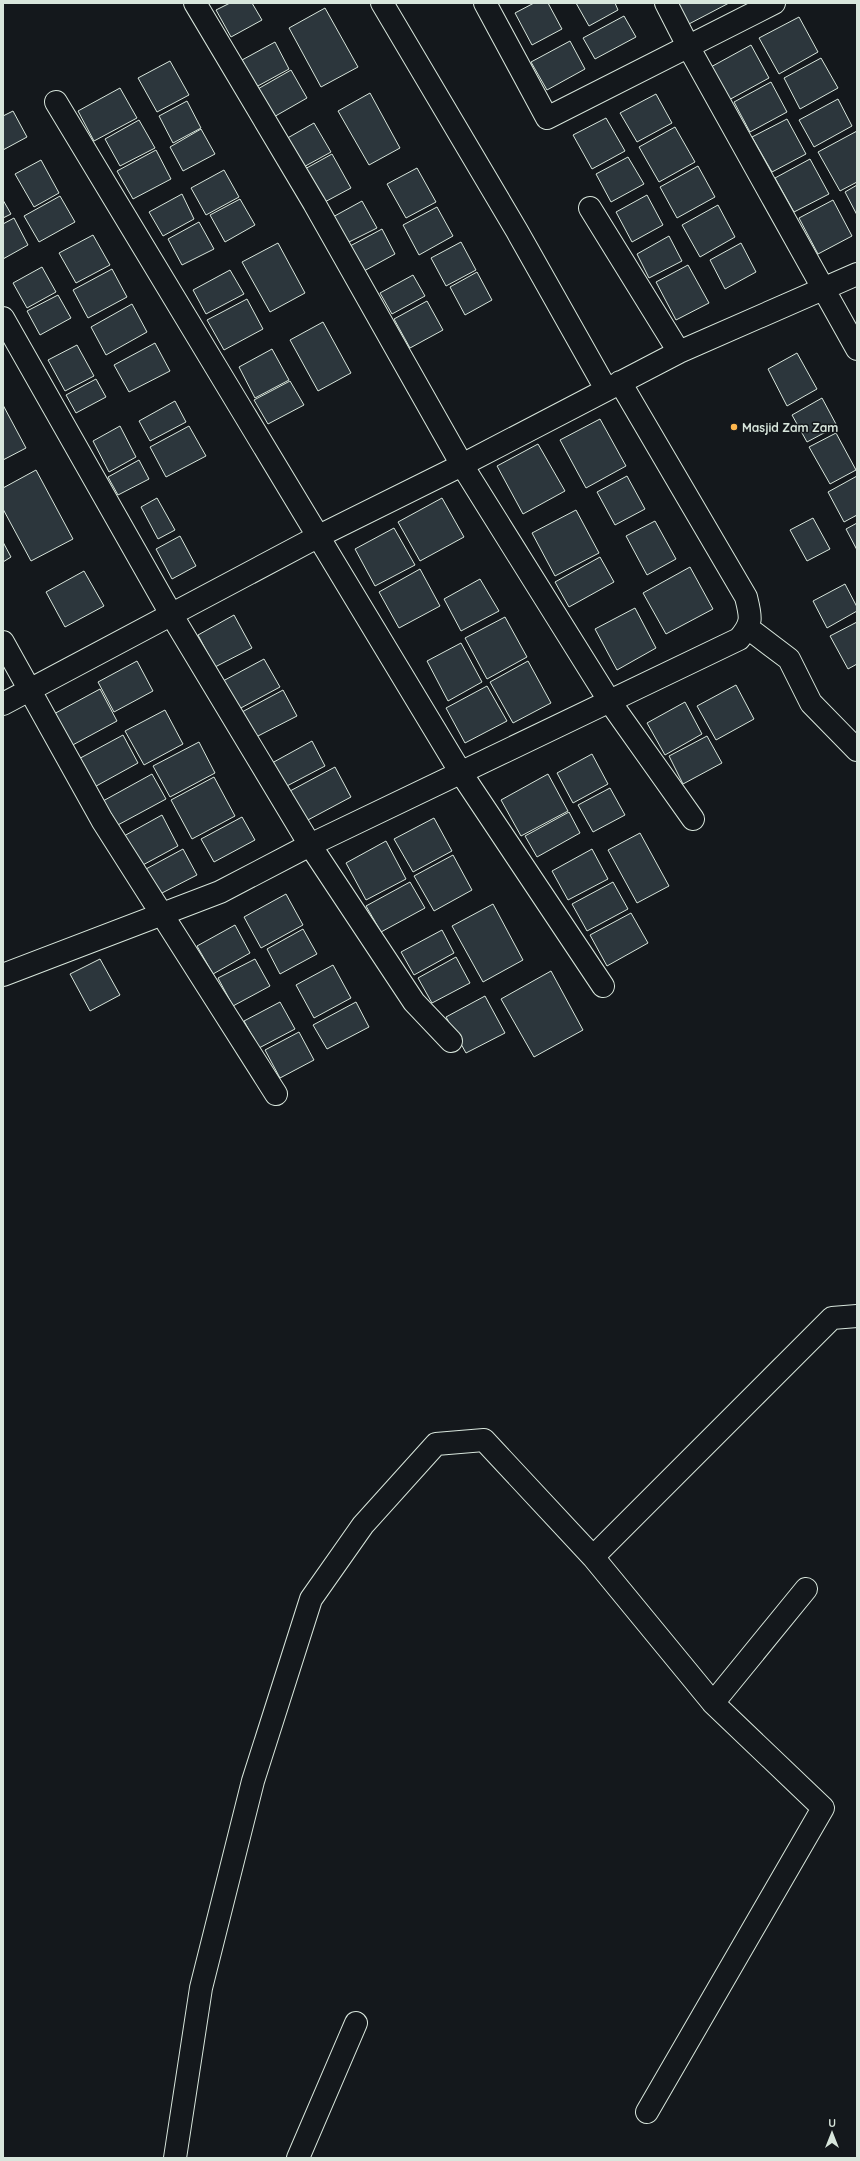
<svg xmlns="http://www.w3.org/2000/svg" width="860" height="2161" viewBox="0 0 860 2161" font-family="Quicksand,sans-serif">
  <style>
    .building { fill: #2c363c; stroke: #d8e6dc }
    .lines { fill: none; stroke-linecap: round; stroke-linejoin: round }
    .minor-casing { stroke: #d8e6dc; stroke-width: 24 }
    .minor { stroke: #14181c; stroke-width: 22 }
    .poi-dot { fill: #ffb74d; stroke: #14181c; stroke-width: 1.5 }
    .labels { text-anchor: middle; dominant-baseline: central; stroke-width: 3; stroke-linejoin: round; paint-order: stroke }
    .poi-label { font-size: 12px; font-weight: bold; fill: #d8e6dc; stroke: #14181c; text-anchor: start }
  </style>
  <rect width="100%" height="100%" fill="#14181c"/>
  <path class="building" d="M230 3H252L262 20 231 37 216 10Z
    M534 3H548L562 29 532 45 515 13Z
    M576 3H615L618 10 589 26Z
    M675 3H729L687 25Z
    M325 8 358 67 321 87 289 28Z
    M624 16 636 37 595 59 583 38Z
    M799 17 818 52 779 74 759 38Z
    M570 41 585 69 547 90 531 62Z
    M275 42 289 69 256 87 242 60Z
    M751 45 769 78 727 101 709 68Z
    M821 58 838 88 800 109 784 78Z
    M170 61 189 95 157 112 138 78Z
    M291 70 307 98 272 118 256 90Z
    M771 82 787 112 750 132 734 102Z
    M120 88 137 118 94 141 78 111Z
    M370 93 400 148 369 165 338 111Z
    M656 94 672 123 637 142 620 113Z
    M838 99 852 126 814 147 799 120Z
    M187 101 201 128 173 143 159 116Z
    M13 111 27 137 3 150V116Z
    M606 118 625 151 592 169 573 135Z
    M787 119 806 154 772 172 752 137Z
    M139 120 155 148 120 166 105 139Z
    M314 123 331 152 300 169 284 140Z
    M675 127 695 162 659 182 639 147Z
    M201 129 215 154 183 171 170 147Z
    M857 131V182L840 191 818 152Z
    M156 150 171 179 133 199 117 171Z
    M332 154 351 188 321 204 303 170Z
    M628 157 644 184 611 202 596 174Z
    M810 159 829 194 794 212 775 178Z
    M41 160 59 193 34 207 15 174Z
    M698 166 715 197 677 218 660 187Z
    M417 168 436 202 406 218 387 184Z
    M224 170 239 197 206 215 191 188Z
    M857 185V215L845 192Z
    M182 194 194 219 163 236 149 212Z
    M647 195 663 225 632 242 616 212Z
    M60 196 75 222 39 242 24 216Z
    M240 199 255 225 225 242 210 215Z
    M3 200 11 214 3 218Z
    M833 200 852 236 818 254 799 218Z
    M362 201 377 228 345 244 331 218Z
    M718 205 735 237 700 257 682 225Z
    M437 207 453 236 419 255 403 225Z
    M14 218 28 245 3 259V224Z
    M199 222 214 249 182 265 168 239Z
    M382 229 395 254 364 271 350 246Z
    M93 235 110 265 76 283 59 253Z
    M669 236 682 261 649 278 637 254Z
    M461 242 476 270 446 286 431 258Z
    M278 243 305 293 270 312 242 262Z
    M741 243 756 272 725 289 710 260Z
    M688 265 709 303 676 320 656 282Z
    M42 267 56 292 27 308 13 283Z
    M112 269 127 297 88 318 73 290Z
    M230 270 244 294 206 314 193 290Z
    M477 272 492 300 465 315 450 287Z
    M413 275 425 296 392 314 380 293Z
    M58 295 71 318 40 335 27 311Z
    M247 299 263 329 224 350 207 320Z
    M427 301 443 330 410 348 394 319Z
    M132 304 147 332 106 355 91 327Z
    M323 322 351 373 318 391 290 340Z
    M155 343 170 371 129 392 114 365Z
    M77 345 94 376 65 391 48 360Z
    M272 349 289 380 255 398 239 367Z
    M797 353 817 389 787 406 768 369Z
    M96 379 106 397 76 413 66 395Z
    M290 381 304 405 268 424 254 400Z
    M822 398 837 426 807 442 792 415Z
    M175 401 186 422 150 441 139 421Z
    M3 405 26 448 3 460Z
    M600 419 626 466 586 488 560 440Z
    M120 426 136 457 109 472 93 441Z
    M189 426 206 456 166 477 150 447Z
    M836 433 856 470 830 484 809 447Z
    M538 444 565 491 523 514 497 466Z
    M139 460 149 479 118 495 108 477Z
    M36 470 73 539 31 561 3 509V488Z
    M627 476 645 509 615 525 597 492Z
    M857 476V515L844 522 828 492Z
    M157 498 175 530 158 539 141 507Z
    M442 498 464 537 420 561 398 522Z
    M576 510 599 553 555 576 532 533Z
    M813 518 830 549 807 561 790 530Z
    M655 521 676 559 647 575 626 536Z
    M857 523V550L846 529Z
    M394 528 415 565 375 586 355 549Z
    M180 536 196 566 172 579 156 549Z
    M3 542 11 557 3 562Z
    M600 557 614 582 569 607 555 582Z
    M690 567 713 609 666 634 643 593Z
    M420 569 440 606 399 628 379 592Z
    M84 571 104 606 65 627 46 592Z
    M480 579 499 611 461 631 444 599Z
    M845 584 857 607V611L827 628 813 601Z
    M635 608 656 648 617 670 595 629Z
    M234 615 252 648 215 667 198 635Z
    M505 617 527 657 487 679 465 638Z
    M857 622V664L848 669 830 636Z
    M461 643 482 682 448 701 427 661Z
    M264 659 280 687 239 709 223 681Z
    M137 661 153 691 114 712 98 682Z
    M528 661 551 703 513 723 490 682Z
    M736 685 754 719 716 740 697 706Z
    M487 686 507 721 465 743 446 708Z
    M100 689 117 721 69 747 52 715Z
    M283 690 297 716 256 737 242 712Z
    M685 702 702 734 665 755 647 723Z
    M165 710 183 744 144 765 125 731Z
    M123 735 138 763 89 790 73 762Z
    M707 736 722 763 683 784 669 756Z
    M312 741 325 766 285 787 272 763Z
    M199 742 215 773 170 797 153 766Z
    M592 754 608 784 573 803 557 773Z
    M335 767 351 797 306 821 290 791Z
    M152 774 166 799 116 826 103 801Z
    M548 774 568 811 521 836 501 800Z
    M214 777 235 816 192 839 171 800Z
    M610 788 625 815 593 832 578 805Z
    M569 812 580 833 537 857 525 836Z
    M162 815 178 846 141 866 124 836Z
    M242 817 255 840 214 862 201 839Z
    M434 818 452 851 413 872 394 839Z
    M640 833 669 886 637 903 608 850Z
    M386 841 406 879 366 900 346 863Z
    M183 849 197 875 160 894 146 869Z
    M592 849 608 879 568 900 552 871Z
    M453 855 472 890 434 911 414 876Z
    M410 882 425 908 381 932 366 906Z
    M613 882 628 909 587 931 572 904Z
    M286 894 303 925 261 948 244 917Z
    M493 904 523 960 483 982 452 926Z
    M631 913 648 943 607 966 590 935Z
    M235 925 250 953 213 974 197 946Z
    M303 929 317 954 280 974 267 949Z
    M442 930 454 953 414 975 401 952Z
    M456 957 470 983 432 1003 418 978Z
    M100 959 120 995 90 1011 70 974Z
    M255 959 270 986 233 1006 218 978Z
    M333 965 351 998 314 1018 296 985Z
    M551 971 583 1030 534 1057 501 999Z
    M485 996 505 1033 466 1053 446 1017Z
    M280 1002 295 1029 259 1048 244 1021Z
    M356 1002 369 1027 327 1049 313 1025Z
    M299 1032 314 1060 280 1078 265 1050Z"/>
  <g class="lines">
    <defs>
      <path id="minor" d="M195 3 314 203 462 465 610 702 693 819
        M382 3 517 231 606 389
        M485 3 547 118 774 3
        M666 3 689 48 857 349
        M56 102 461 773 603 986
        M590 208 679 352
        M3 318 171 614 310 845 414 1002 451 1041
        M748 628 789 659 811 703 857 750
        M3 642 102 820 276 1094
        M3 704 319 536 462 465 679 352 857 274
        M3 975 220 892 310 845 739 639C753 623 751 617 746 597L620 382
        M593 1557 832 1318 857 1316
        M713 1703 806 1589
        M175 2158 201 1988 253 1781 311 1599 363 1525 436 1444 484 1440 593 1557 713 1703 823 1808 647 2112
        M298 2158 356 2023"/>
    </defs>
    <use href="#minor" class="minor-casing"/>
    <use href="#minor" class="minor"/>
  </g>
  <circle class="poi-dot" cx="734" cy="427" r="4"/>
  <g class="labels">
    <g class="poi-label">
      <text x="742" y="427">Masjid Zam Zam</text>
    </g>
  </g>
  <rect width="860" height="2161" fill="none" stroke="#d8e6dc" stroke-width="8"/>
  <g transform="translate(832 2133)" stroke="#14181c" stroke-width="3" paint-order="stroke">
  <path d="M0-3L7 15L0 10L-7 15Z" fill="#d8e6dc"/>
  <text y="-6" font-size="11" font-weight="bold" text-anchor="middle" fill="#d8e6dc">U</text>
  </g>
</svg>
